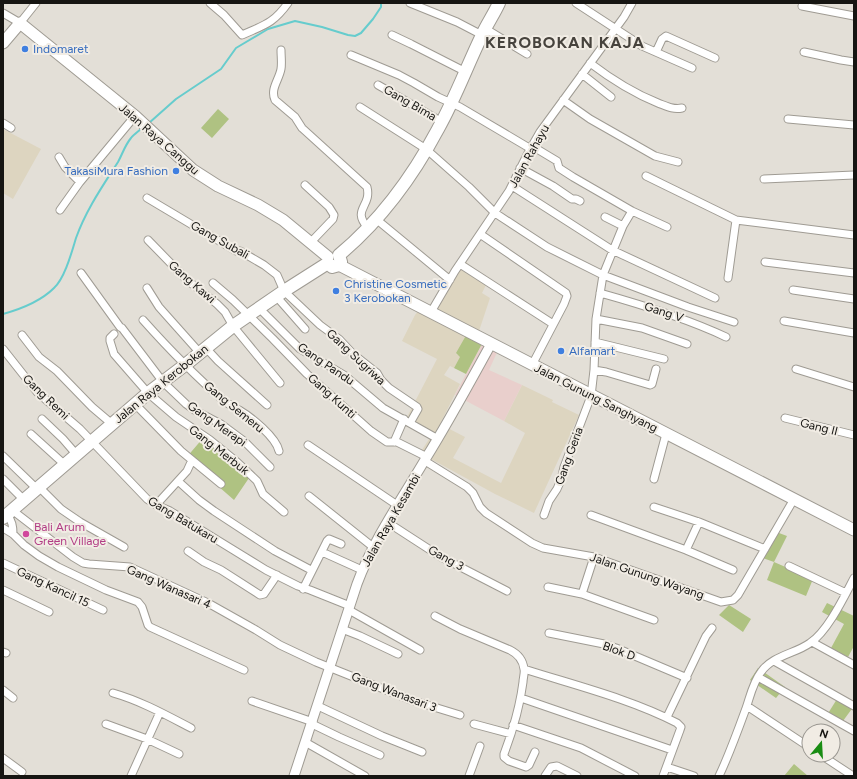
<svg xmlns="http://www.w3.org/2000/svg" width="857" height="779" viewBox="0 0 857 779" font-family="Figtree,sans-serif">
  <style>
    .education { fill: #ddd5c0 }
    .medical { fill: #e9cfcc }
    .green { fill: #afc282 }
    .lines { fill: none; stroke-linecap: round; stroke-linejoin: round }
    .stream { stroke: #66cccd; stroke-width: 2 }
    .minor-casing { stroke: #9f9b93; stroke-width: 9 }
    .tertiary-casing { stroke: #9f9b93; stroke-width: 11 }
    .secondary-casing { stroke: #9f9b93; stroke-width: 13 }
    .primary-casing { stroke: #9f9b93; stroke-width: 14 }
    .minor { stroke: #fff; stroke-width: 7 }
    .tertiary { stroke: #fff; stroke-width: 9 }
    .secondary { stroke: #fff; stroke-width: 11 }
    .primary { stroke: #fff; stroke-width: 12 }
    .shop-dot { fill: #3f7fe0; stroke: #f1ece4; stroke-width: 1.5 }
    .hotel-dot { fill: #d1479c; stroke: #f1ece4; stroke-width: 1.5 }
    .labels { text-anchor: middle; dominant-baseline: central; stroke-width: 4; stroke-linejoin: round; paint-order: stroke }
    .shop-label { font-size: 12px; fill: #366cbe; stroke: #f1ece4; text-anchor: start }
    .street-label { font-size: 12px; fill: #161512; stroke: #f1ece4 }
    .hotel-label { font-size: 12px; fill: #b23c85; stroke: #f1ece4; text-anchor: start }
    .district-label { font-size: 16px; font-weight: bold; letter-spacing: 1px; fill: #47433d; stroke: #f1ece4 }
  </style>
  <rect width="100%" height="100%" fill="#e3dfd7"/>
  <path class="education" d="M3 129 41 149 13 199 3 193Z
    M465 261 479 273 487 283 482 293 490 298 477 337 456 354 461 356 454 368 450 366 444 375 460 384 440 424 465 437 453 458 501 483 525 433 504 421 522 385 553 400 552 402 579 415 534 513 495 494 420 453 433 433 406 419 437 359 402 341 415 315 420 309 435 313 448 273Z"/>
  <path class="medical" d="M484 340 499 348 489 370 522 385 504 421 455 395Z"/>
  <path class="green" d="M218 109 229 119 212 138 201 128Z
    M468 332 484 340 466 374 454 368 460 357 456 353Z
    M203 438 249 478 234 500 186 458Z
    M771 530 787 536 774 562 813 579 806 596 767 580 774 562 757 556Z
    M827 603 854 616V646L848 657 831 648 844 624 822 612Z
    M729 605 751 619 743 632 719 615Z
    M758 668 785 687 776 698 750 680Z
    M837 699 854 706 840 725 827 715Z
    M794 764 808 776H784Z"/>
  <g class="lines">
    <path class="stream" d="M149 123 176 99 221 69 236 48 268 29 295 21 322 27 348 35 355 36 361 33 373 19 381 7V3
      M3 314C21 309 41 301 54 288 65 278 72 251 76 238 86 210 102 187 118 162 122 155 125 145 131 138 134 134 139 131 142 128"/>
    <defs>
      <path id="minor" d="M210 3 224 15 242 35C264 25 273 24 288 3
        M410 3 457 22 482 35
        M576 3 642 46 692 68
        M802 6 854 16
        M3 13 20 23 36 3
        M486 29 527 54
        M392 35 411 44 466 72
        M281 50C281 56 282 63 281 69 279 80 270 89 275 100L295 117 302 128 367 187C372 207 351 209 368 228
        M656 52 662 39 666 36 715 58
        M804 52 841 60 854 62
        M351 55 399 75 414 83 438 97 460 107 531 149
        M590 63C611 79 633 93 658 103 666 106 673 110 682 108
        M582 74 611 97
        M378 85 442 122
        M563 100 590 119 655 156 678 162
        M360 107 426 149 469 187 495 213 547 247 603 275 688 307 734 322
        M788 119 854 125
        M3 123 11 128
        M532 146 557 161 559 168 573 177 632 211 667 227
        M59 157 65 167 80 182
        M520 168 553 186 572 199H576L580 201
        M646 176 736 220 854 235
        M764 179 854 175
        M305 185 329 207 334 215 333 219 311 242
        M512 186 612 250 715 298
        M147 198 236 251H240L264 265 277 275 284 291 320 325 339 339 353 354 377 373 381 380 389 388 417 407 418 409 410 423
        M60 210 80 182 135 116
        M605 217 623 226
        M376 219 450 280
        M480 234 566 293 567 296 564 304 532 365
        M148 240 186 279 217 304 225 312 233 326 280 383
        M765 262 854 273
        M460 264 553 324
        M81 273 120 327 122 328 163 382 186 404 196 411 221 424 244 441 270 467
        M728 278 736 220
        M213 283 233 300 273 339 307 374 371 431 387 442H397L427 457
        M147 288 159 307 200 353
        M793 290 854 299
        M600 293C643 305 686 318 726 337
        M276 296 305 329
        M259 308 300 349 344 375 383 408 438 439
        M431 312 455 271 509 191 528 153 540 132 624 17 632 3
        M596 319 642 328 687 344
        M143 320C168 348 194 375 223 400 228 404 233 407 239 410 251 417 276 437 279 451
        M784 321 854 333
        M114 334 110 338V341L114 354 148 393 176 417 210 440 237 462 257 481 263 494 284 512
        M22 335 39 357 57 371 92 407 112 424
        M595 342 664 359
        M206 348 218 361 267 405
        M3 349 37 392 80 429 147 499 156 505 170 511 266 570 298 586 310 590 350 606
        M796 369 854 387
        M594 370 606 372 650 385 652 384 656 369
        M135 404 181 451 221 484
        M785 418 854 435
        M42 419 63 439 76 454
        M31 434 64 464
        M394 442 404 419
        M308 445 397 505
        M3 456 37 489
        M425 461 467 487 473 493 480 507 486 513 532 543 543 548 594 557 721 602 733 600 738 595 794 499
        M3 479 24 500
        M654 479 666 434
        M178 481 199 500 214 511 275 551 311 570
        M39 487 61 509 80 522 124 547
        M309 496 373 547
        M156 505 187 471 192 460
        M654 507 699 522 765 549
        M12 510 73 557 83 563 89 564 130 567 208 603 256 630 280 645 316 662 411 700 460 715
        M7 514C12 521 13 526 13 534
        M544 515 549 501 557 489 561 480 564 467 591 396 594 370 596 319 603 275 623 226 632 211
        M591 515 686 550
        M387 522 441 557 507 591
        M699 522 686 550 733 570
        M3 528 13 534 24 545 39 556 58 567 106 590 138 602 142 607 148 625 150 627 244 670
        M188 551 204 562 221 570 260 595 264 594 277 575
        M322 552 362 570
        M3 563 103 610
        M789 566 846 593
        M548 587 582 594 654 620
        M303 589 327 541 329 539 341 544
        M3 590 49 612
        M582 594 594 557
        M349 610 420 650
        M435 616 460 629 510 650C518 654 523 660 524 669 525 673 523 678 523 682 520 706 513 730 504 754V757L509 761 526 767 529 765 535 752
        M342 629 360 636 398 654
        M549 633 604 644 616 648 687 678
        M812 642 854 665
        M3 652 6 653
        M774 661 854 706
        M524 669C574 685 631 699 677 723L681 727 680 730 663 776
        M758 677 854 731
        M3 690 13 698
        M113 693C141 701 166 715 191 728
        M521 698 672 750
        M252 701 313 722
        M318 706 382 736 422 752
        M747 706 809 747
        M667 717 706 636 712 628
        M106 724 147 739 179 754
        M312 724 339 737 380 755
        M474 724 511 734
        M513 725 581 748 635 776
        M305 742 365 776
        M821 755 853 776
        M3 758 22 772
        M667 767 694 776
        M131 776 160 712
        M469 776 480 746
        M545 776 551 767 557 766 577 776
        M719 776C729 755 737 733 745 711 750 698 752 684 761 672 773 655 795 654 810 643 828 631 844 597 854 578"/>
      <path id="tertiary" d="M294 776 357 584C374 538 402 499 426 458 449 421 470 382 491 344"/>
      <path id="secondary" d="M3 43 20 23 135 116 193 170 218 186 258 205 283 220 328 257
        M339 265 854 530"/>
      <path id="primary" d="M339 255C380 221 413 176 438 129 455 99 467 66 482 35 487 24 494 14 499 3
        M328 263 332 267 339 265 341 262 339 255
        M3 518 148 393 185 365 233 326 284 291 328 263"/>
    </defs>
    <use href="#minor" class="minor-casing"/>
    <use href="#tertiary" class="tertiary-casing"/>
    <use href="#secondary" class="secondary-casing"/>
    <use href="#primary" class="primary-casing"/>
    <use href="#minor" class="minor"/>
    <use href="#tertiary" class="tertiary"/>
    <use href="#secondary" class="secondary"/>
    <use href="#primary" class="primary"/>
  </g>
  <g class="shop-dot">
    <circle cx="25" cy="49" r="4"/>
    <circle cx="176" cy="171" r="4"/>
    <circle cx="336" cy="291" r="4"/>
    <circle cx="561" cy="351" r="4"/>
  </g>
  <circle class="hotel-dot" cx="26" cy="534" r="4"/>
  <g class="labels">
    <g class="shop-label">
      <text x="33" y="49">Indomaret</text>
      <text x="168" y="171" text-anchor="end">TakasiMura Fashion</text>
      <text x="344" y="284">Christine Cosmetic<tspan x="344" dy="14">3 Kerobokan</tspan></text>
      <text x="569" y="351">Alfamart</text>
    </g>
    <g class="street-label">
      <text transform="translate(410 103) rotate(30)">Gang Bima</text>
      <text transform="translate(159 139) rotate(41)">Jalan Raya Canggu</text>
      <text transform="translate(529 156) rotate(-61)">Jalan Rahayu</text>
      <text transform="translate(220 240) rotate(29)">Gang Subali</text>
      <text transform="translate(192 282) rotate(41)">Gang Kawi</text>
      <text transform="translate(664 312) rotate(18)">Gang V</text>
      <text transform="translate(356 357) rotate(43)">Gang Sugriwa</text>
      <text transform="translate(326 364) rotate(34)">Gang Pandu</text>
      <text transform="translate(161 384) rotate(-39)">Jalan Raya Kerobokan</text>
      <text transform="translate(332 396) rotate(42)">Gang Kunti</text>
      <text transform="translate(46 397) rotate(44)">Gang Remi</text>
      <text transform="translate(596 398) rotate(27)">Jalan Gunung Sanghyang</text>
      <text transform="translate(234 407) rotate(39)">Gang Semeru</text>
      <text transform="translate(217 424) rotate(35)">Gang Merapi</text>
      <text transform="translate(819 427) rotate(14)">Gang II</text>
      <text transform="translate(219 450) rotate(38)">Gang Merbuk</text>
      <text transform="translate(569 456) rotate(-70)">Gang Geria</text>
      <text transform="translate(183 520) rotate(31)">Gang Batukaru</text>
      <text transform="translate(391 520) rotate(-60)">Jalan Raya Kesambi</text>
      <text transform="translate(446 558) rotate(29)">Gang 3</text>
      <text transform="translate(647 576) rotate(19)">Jalan Gunung Wayang</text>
      <text transform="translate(53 587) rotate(25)">Gang Kancil 15</text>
      <text transform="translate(169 587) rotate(24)">Gang Wanasari 4</text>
      <text transform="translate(619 651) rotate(20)">Blok D</text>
      <text transform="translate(394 692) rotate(21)">Gang Wanasari 3</text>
    </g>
    <g class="hotel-label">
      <text x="34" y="527">Bali Arum<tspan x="34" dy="14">Green Village</tspan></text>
    </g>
    <g class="district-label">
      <text x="565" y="42">KEROBOKAN KAJA</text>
    </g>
  </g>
  <rect width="857" height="779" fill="none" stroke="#161512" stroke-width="8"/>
  <g transform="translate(821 743) rotate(18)"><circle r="19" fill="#f1ece4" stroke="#999690"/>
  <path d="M0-3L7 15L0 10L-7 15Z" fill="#1a8d13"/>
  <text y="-6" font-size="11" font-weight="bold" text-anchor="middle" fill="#161512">N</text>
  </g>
</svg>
